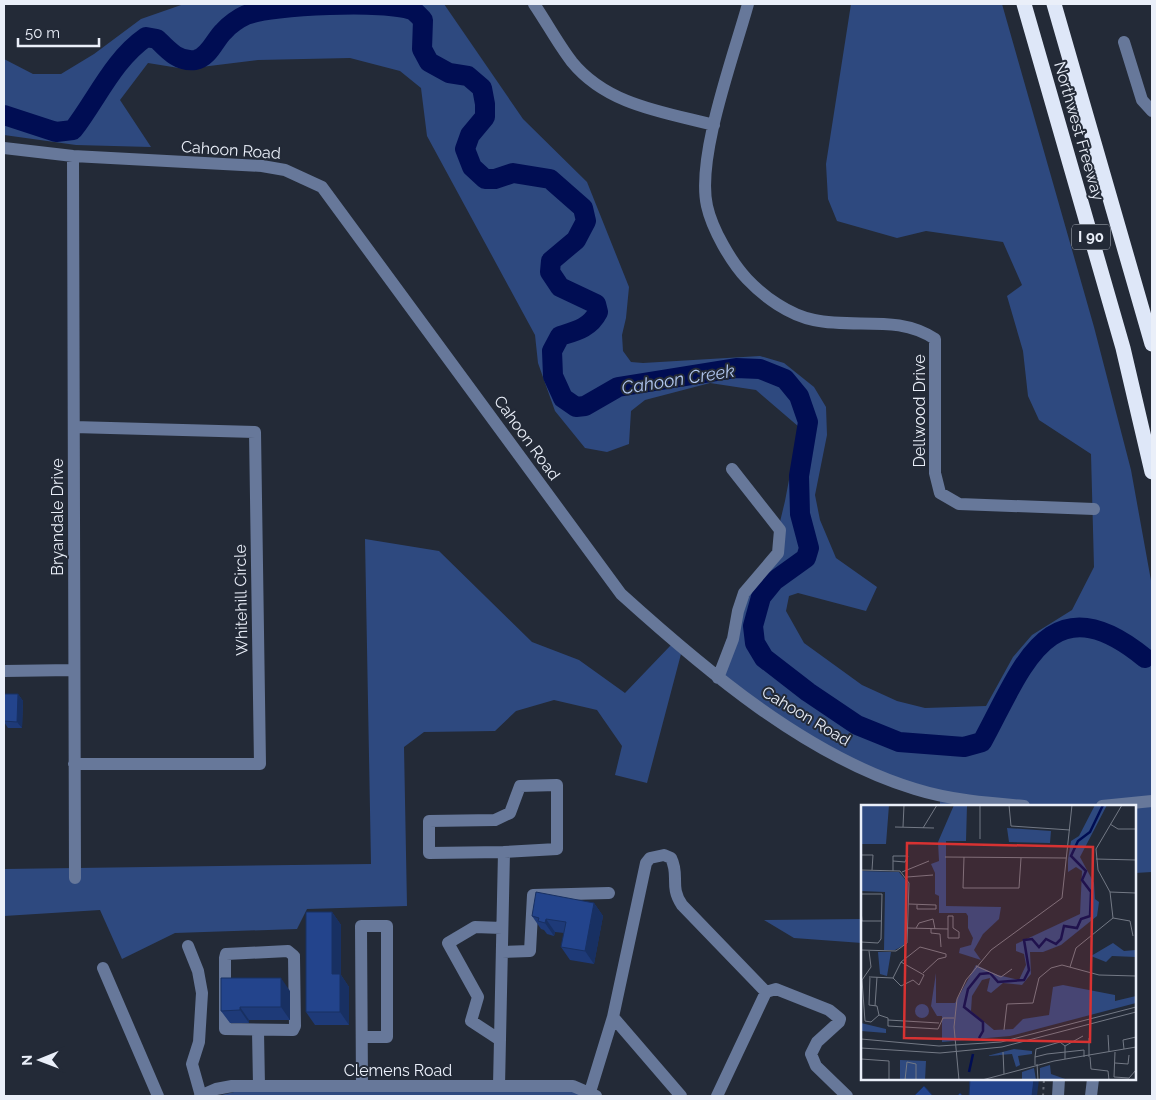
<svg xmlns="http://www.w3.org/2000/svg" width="1156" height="1100" viewBox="0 0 1156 1100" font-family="Raleway,sans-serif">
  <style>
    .green { fill: #2e497f }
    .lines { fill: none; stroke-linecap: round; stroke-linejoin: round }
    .river { stroke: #000d53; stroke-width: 20 }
    .path { stroke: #646a76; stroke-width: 2; stroke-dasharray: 2.5 4; stroke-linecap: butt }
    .minor { stroke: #67789a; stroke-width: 12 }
    .highway { stroke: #dee7f8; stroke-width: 15 }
    .wall { fill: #1e3a78 }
    .shaded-wall { fill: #183062 }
    .building { fill: #23448c; stroke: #183062 }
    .labels { text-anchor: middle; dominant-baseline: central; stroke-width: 4; stroke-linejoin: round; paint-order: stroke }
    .shield { fill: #232a37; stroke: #aeb4bf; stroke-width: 1 }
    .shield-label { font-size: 15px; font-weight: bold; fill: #eaeff9 }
    .street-label { font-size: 16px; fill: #eaeff9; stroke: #232a37 }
    .water-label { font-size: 18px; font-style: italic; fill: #b1c6ef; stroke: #232a37 }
    .inset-river { fill: none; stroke: #000d53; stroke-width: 2.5 }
    .inset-road { fill: none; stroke: #737985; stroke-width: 1 }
    .view { fill: #d73232; fill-opacity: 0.15; stroke: #d73232; stroke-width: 2.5 }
    .inset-edge { fill: none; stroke: #eaeff9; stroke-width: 2.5 }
  </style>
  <rect width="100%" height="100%" fill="#232a37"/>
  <path class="green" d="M184 4H444L523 119 587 182 629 287 626 318 622 335 623 351 631 362 643 363 760 356 784 363 814 387 826 407 827 435 815 495 820 520 836 558 877 587 866 611 798 593 789 596 786 611 804 643 862 685 897 701 925 708 986 706 1013 657 1032 635 1072 610 1094 567 1091 454 1039 420 1028 396 1023 351 1007 296 1022 285 1003 242 926 231 897 238 837 221 828 199 826 164 851 4H1002L1094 327 1131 470 1152 586V872L1135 873V806H940V800L902 789 712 680 729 633 773 551 785 501 799 427 756 390 710 383 645 400 631 411 629 444 607 452 585 448 555 411 538 363 535 335 427 136 421 88 400 71 350 58 258 60 185 69 148 63 120 100 151 147 76 145 4 135V59L33 74H61L94 54 141 19Z
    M365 539 439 551 532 642 579 660 625 693 671 645 681 654 647 783 615 775 622 746 597 710 554 700 516 711 495 731 424 732 404 747 407 906 307 909 297 929 175 933 122 959 100 910 4 916V869L371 864Z
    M862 919V943L794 938 764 920Z
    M571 1091 584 1096H217L234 1092Z"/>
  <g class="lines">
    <path class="river" d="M4 115 56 132 73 130C97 99 113 60 146 37L157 39C168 50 178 62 195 60 209 58 215 39 224 31 229 25 239 18 246 15 271 5 387 0 412 10 416 12 420 17 423 20L422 49 429 62 449 73 468 76 482 88 485 104V117L470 135 465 149 472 167 485 179H495L513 173 550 179 583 208 586 221 576 240 551 261 550 272 560 287 596 304 598 312C590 328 576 331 560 336L552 351 553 376 563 398 576 407 585 406 618 387 736 368 760 369 785 379 799 396 808 422 799 476 800 514 809 548 806 558 774 581 761 597 753 626 755 643 764 658 808 692 857 725 899 742 964 747 982 742C1022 669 1049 579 1145 658"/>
    <path class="path" d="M1043 1096 1044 1079"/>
    <path class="minor" d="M534 4C547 23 558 44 572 62 607 105 663 112 714 125
      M748 4C734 55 696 157 707 206 712 229 731 262 747 279 764 297 789 315 814 320 856 329 898 314 935 339V473L940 493 959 504 1094 509
      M1124 42 1142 100 1152 111
      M4 148 73 156 262 166 285 170 322 187 621 594C704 669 806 756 915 789 950 800 987 803 1024 806
      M73 156 75 878
      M74 427 255 432 260 764H74
      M4 671 73 670
      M718 678 733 639 738 611 744 593 778 553 780 530 732 469
      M1102 806 1152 801
      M188 946 198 971 202 993 199 1042 192 1064 201 1096
      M288 951 294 956 295 1026 293 1030 225 1029V958L226 954Z
      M502 952 530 951 533 895 609 893
      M103 968 158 1096
      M258 1031 259 1086
      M362 1037H387V926H361L362 1086
      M500 1040 471 1021 478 997 448 943 475 927 502 928
      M499 1086 504 852 557 849V785L520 786 510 813 495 820 429 821V853L504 852
      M590 1092 613 1017
      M200 1096 216 1089 232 1086H573L596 1096
      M681 1096 613 1017 646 863 650 858 664 855 671 858C680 876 669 886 682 905L766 992
      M717 1096 766 992 776 989 829 1010 840 1019 839 1022 817 1042 811 1054 816 1066 847 1096
      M1058 1096 1059 1079
      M1091 1096 1093 1079"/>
    <path class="highway" d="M1024 4 1123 348 1152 472
      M1054 4 1152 344"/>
  </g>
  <path class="wall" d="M4 694H18L23 701 22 728H8L4 722Z
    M594 903 603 916 594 964 570 960 561 947 564 933 555 932 554 936 547 934 544 930 541 929 532 916Z
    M332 912 341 925V975L349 987V1025H315L306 1012Z
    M290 991V1020H249V1023H230L221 1011Z"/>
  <path class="shaded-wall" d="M18 694 23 701 22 728 17 722Z
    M594 903 603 916 594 964 585 951Z
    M332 912 341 925V975L349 987V1025L340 1012 332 974Z
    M546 919 555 932 554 936 545 923Z
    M281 978 290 991V1020L281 1007Z
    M240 1007 249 1020V1023L240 1010Z
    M1034 1079H1039L1037 1096H1032Z"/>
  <path class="building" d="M4 694H18L17 722 4 721Z
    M536 892 594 903 585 951 561 947 566 922 546 919 545 923 538 921 539 918 532 916Z
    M306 912H332V974H340V1012H306Z
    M221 978H281V1007H240V1010L221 1011Z
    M970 1079H1034L1032 1096H969Z
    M924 1086 933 1096H914Z
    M960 1093 963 1096H957Z"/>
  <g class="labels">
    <rect class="shield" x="1072" y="224.5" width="38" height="25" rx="4"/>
    <g class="shield-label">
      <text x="1091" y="237">I 90</text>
    </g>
    <g class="street-label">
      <text transform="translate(1079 131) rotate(74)">Northwest Freeway</text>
      <text transform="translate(231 150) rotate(4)">Cahoon Road</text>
      <text transform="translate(919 411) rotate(-90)">Dellwood Drive</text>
      <text transform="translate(527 438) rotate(54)">Cahoon Road</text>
      <text transform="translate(57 517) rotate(-90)">Bryandale Drive</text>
      <text transform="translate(241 600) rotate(-91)">Whitehill Circle</text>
      <text transform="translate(806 716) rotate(31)">Cahoon Road</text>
      <text x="398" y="1070">Clemens Road</text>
    </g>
    <g class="water-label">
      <text transform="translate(678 379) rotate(-9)">Cahoon Creek</text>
    </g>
  </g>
  <g transform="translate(861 805)">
    <rect width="275" height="275" fill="#232a37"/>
    <path d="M0 0H28L25 39H0ZM93 0H106L105 36H85V101L140 102 138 114 122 129 113 145 120 155 98 148 99 143 110 140 112 133 107 123V111L105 108H78V91L74 89V68L70 59 78 56 77 37ZM234 0H246L219 52 233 78 234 94 238 97 236 111 200 140 182 147H169L170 169 161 180 142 178 130 188 126 186 129 173 121 175 111 191 110 206 133 225 152 224 162 214 188 210 192 182 202 180 254 190V196L275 191V198L149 231 81 237V211H76L70 201 75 168V198H94L115 160 137 170 158 175 165 160 163 149 155 146V139L219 109 221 66 215 62 207 67V54L210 36 218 31ZM146 23 190 26 189 38 148 37ZM0 66 38 67 47 78 45 139 34 145H23L24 87 0 86ZM252 138 263 146 275 145V152L251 151 245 157 230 151ZM17 147H30L26 171 19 169ZM54 206a7 7 0 1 1 14 0a7 7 0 1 1-14 0ZM0 218 25 224V228L0 226ZM153 244 171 246V249L157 251 159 260 155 262 151 249 126 251ZM39 255 65 256 64 275H39ZM189 260 190 269 207 275H179V263ZM173 263 175 275H161V267Z" fill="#2e497f"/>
    <path class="inset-river" d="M118 233 122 226V217L103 202 107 184 119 169 129 168 137 177 163 175 168 165 163 135 171 134 178 142 185 134 195 139 200 134 203 121 216 123 220 114 229 111 230 87 221 75 225 66 210 51 217 36 229 27 242 0M108 267 112 249"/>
    <path class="inset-road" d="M148 0 150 21 209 25M249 19 257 24H275M34 22 73 23M42 22 43 0M62 23 76 0M119 34V0M0 50H12L11 65M84 52 205 53M103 52 102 83H158L160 53M235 54 275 55M0 65 39 66 48 78 46 138 35 146 0 145M32 66V51H47L44 57 32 56M41 67 68 56M46 72 72 70M249 87 275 88M0 89H21L20 134 17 138 0 137M48 99 75 100V104H56V100M0 105 1 116H20M252 113 269 116 272 131M47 123 87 124V133H98V127L92 123V111H87V124M55 123 58 118 72 114 74 124M70 123V128L79 129 80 142M8 146 10 162 1 175 4 216 10 217 18 210 27 213V221L77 224 82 213H93M40 157 59 142 85 149V152L77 154 62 168M115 161 140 172 151 164M209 162 215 143 252 113 249 87 237 65 235 44 261 0M9 171 8 200 16 201 18 210M10 172 32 173 40 157 63 170 58 180 52 175 40 181 32 173M14 201 16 172M27 215 78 218M143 225 146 199 172 198 178 173 190 163 201 160 238 170 275 171M247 230 248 247M0 234 78 241 140 237 275 202M0 243 79 248 141 242 275 207M263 244 262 235 275 232M142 247 143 269M254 247 253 272 268 273 275 265V252M174 252 175 244 199 237 204 241M228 252V233M229 252 230 264 247 266 248 275M0 254 28 256V275M204 254V241L222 231M254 258 267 259 268 250M176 259 177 275M174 260V252L186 249 223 245V252M44 275 46 257 55 259V275M98 275 93 222 96 194 105 175 130 145 201 93 211 0M121 275 193 256 275 242"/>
    <path class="view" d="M46 38 232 42 229 237 43 233Z"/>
    <rect width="275" height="275" class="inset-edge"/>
  </g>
  <rect width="1156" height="1100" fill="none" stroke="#eaeff9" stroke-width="10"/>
  <g transform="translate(40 1060) rotate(269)" stroke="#232a37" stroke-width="4" paint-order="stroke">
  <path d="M0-4L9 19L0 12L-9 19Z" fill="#eaeff9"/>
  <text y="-8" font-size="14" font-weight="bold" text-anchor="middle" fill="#eaeff9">N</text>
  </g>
  <path d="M18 38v8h81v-8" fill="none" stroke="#eaeff9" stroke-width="2.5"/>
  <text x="25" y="38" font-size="15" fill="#eaeff9" stroke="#232a37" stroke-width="4" paint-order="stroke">50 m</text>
</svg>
